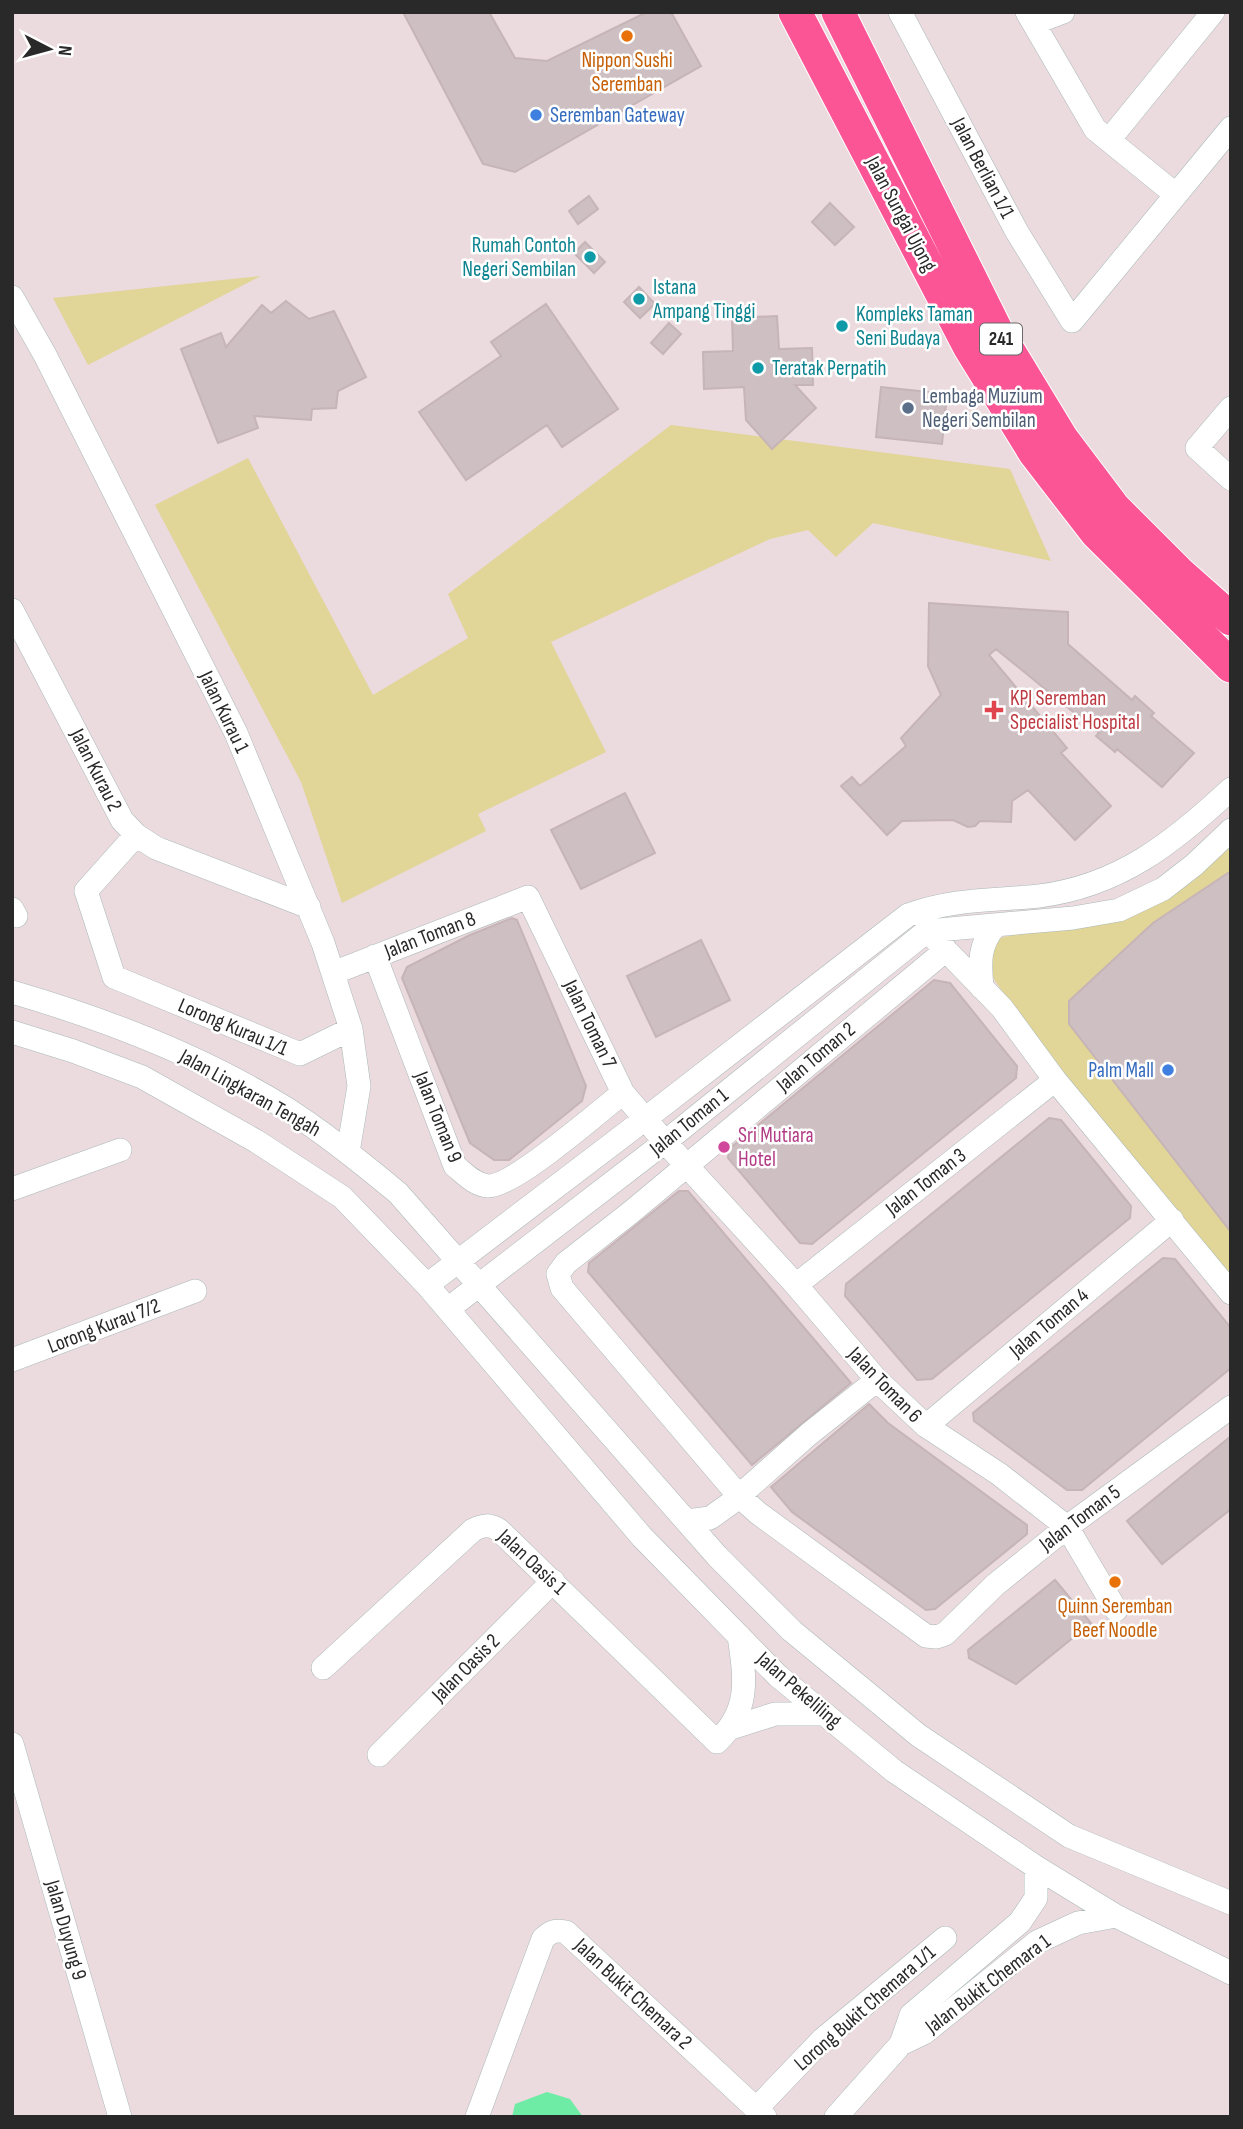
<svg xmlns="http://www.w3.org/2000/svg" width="1243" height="2129" viewBox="0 0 1243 2129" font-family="'Sofia Sans Condensed',sans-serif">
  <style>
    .green { fill: #e1d597 }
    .water { fill: #6eeca6 }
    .building { fill: #cdbfc2; stroke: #c6b4b7; stroke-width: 2 }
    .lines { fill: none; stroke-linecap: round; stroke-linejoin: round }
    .minor-casing { stroke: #abb9b9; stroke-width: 24 }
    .highway-casing { stroke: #fff; stroke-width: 35 }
    .minor { stroke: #fff; stroke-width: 23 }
    .highway { stroke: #fb5595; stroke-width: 33 }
    .food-dot { fill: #e8710a; stroke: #fff; stroke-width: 2.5 }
    .shop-dot { fill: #3f7fe0; stroke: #fff; stroke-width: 2.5 }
    .culture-dot { fill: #0f9aa8; stroke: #fff; stroke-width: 2.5 }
    .service-dot { fill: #5c6f8a; stroke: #fff; stroke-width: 2.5 }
    .health-dot { fill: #e0444e; stroke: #fff; stroke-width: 2.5 }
    .hotel-dot { fill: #d1479c; stroke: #fff; stroke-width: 2.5 }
    .labels { text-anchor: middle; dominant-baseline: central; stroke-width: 5; stroke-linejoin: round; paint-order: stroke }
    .shield { fill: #fff; stroke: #696969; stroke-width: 2 }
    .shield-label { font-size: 19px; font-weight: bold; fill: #292929 }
    .food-label { font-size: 21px; fill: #c56008; stroke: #fff }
    .shop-label { font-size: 21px; fill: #366cbe; stroke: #fff; text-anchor: start }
    .street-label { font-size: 21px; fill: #292929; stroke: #fff }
    .culture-label { font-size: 21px; fill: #0d838f; stroke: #fff; text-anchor: start }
    .service-label { font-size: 21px; fill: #4e5e75; stroke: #fff; text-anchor: start }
    .health-label { font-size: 21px; fill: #be3a42; stroke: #fff; text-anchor: start }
    .hotel-label { font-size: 21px; fill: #b23c85; stroke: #fff; text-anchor: start }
  </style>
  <rect width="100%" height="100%" fill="#ebdade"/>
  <path class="green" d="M261 276 88 365 53 298Z
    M671 425 1010 469 1051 561 873 523 836 557 808 530 770 539 551 642 606 752 478 814 486 831 342 903 301 782 155 505 248 458 373 695 468 638 448 594Z
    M1231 842V871L1070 1001 1069 1024 1231 1232V1287L1116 1149 995 981 987 964 995 939 1131 908Z"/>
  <path class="water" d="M547 2092 570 2099 583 2117H512L515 2104Z"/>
  <path class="building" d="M403 12H489L515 58 547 61 647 12H671L701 66 515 172 483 164Z
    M589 196 598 209 578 224 569 211Z
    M830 203 854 227 835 245 812 222Z
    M585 242 605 262 594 273 574 253Z
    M639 287 655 304 640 318 624 302Z
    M286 301 309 319 334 311 366 377 338 391 336 408 312 409 311 420 254 416 258 428 218 443 181 349 221 333 226 347 262 305 271 313Z
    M546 304 618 409 562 447 547 425 466 480 419 412 501 356 491 342Z
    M777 316 779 349 812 348 813 385H795L816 408 772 449 746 420 744 387 704 389 703 352 733 351 732 318Z
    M669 323 681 334 663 354 651 343Z
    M881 387 947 394 942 444 876 437Z
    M929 603 1068 612V644L1132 700 1135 696 1154 713 1151 716 1194 753 1162 787 1117 749 1115 752 1096 736 1099 733 996 649 989 655 1067 748 1061 753 1111 806 1075 840 1028 790 1012 801 1011 822 980 821 975 826 968 827 953 820 902 821 887 835 841 786 852 777 860 786 906 746 901 738 941 695 928 666Z
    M625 793 655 853 581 889 551 830Z
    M1231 871V1232L1069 1024V1001L1153 923Z
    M512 918 517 920 586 1086 582 1101 509 1160H494L470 1143 402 978 407 967 470 935Z
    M701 940 730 1000 656 1037 627 976Z
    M934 980 950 983 1017 1066 1016 1078 812 1244 800 1243 728 1158 729 1149Z
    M1049 1118 1061 1120 1101 1169 1131 1206 1130 1218 932 1379 917 1380 845 1296 846 1284Z
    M679 1191H688L851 1383 752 1465 588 1272 589 1263Z
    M1163 1258 1175 1259 1231 1328V1368L1082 1490H1067L974 1421 973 1413Z
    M869 1404 888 1423 1027 1525V1534L935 1609 926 1610 792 1512 771 1487Z
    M1231 1436V1509L1162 1564 1127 1521Z
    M1055 1580 1091 1623 1016 1684 969 1658 968 1650Z"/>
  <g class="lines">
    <defs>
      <path id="minor" d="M900 12 1017 232 1072 321 1231 128
        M1027 12 1095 129 1175 194
        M1034 23 1063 12
        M1109 140 1213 12
        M12 297 45 355 236 733 323 943 351 1029 359 1086 348 1152
        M1231 408 1197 448 1231 479
        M12 610 122 820 136 835 156 848 309 907
        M136 835 86 891 114 977 300 1054 351 1029
        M12 909 16 916
        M936 940 1002 1008 1055 1080 1231 1293
        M946 950 630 1213 566 1263 558 1274 562 1288 739 1496 758 1513 926 1636 936 1637 945 1634 995 1585 1067 1527 1231 1407
        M375 956 455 1166C465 1174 475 1185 488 1186 514 1187 599 1111 623 1093
        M333 973 528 897 623 1093 665 1142 796 1285 877 1380 926 1426 999 1474 1067 1527 1116 1610
        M982 988C980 963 978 946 995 926
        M12 992C108 1020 202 1056 287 1109 326 1134 362 1163 398 1193L717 1556 792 1631 918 1735 1069 1836 1231 1903
        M12 1032 73 1051 142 1077 256 1141 342 1197 427 1285 642 1537 778 1676 894 1771 1036 1867 1116 1916 1231 1973
        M12 1189 120 1150
        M427 1285 645 1119 908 915C955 898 991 901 1039 896 1119 886 1173 843 1231 789
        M796 1285 1055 1080
        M448 1309 665 1142 927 931 1073 918 1119 910 1163 889 1194 865 1231 830
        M12 1360 195 1291
        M926 1426 1172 1220
        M687 1521 710 1518 731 1503 809 1434 877 1380
        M323 1668 473 1530C483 1525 489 1524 499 1530L717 1742C751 1709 745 1678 739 1636
        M731 1728 775 1714H825
        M12 1744 120 2117
        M379 1755 553 1581
        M1036 1867V1898L1020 1922 911 2015 901 2044 924 2033 1037 1942 1078 1923 1116 1916
        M756 2109 823 2039 945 1938
        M477 2117 543 1939C551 1931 555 1930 566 1932L765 2117
        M836 2117 901 2044"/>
      <path id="highway" d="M795 12 969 346 1035 453 1096 532 1231 666
        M838 12 997 332 1062 439 1114 508 1178 572 1231 619"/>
    </defs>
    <use href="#minor" class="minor-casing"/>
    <use href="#highway" class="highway-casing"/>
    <use href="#minor" class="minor"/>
    <use href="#highway" class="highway"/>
  </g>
  <g class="food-dot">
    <circle cx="627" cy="36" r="7"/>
    <circle cx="1115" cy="1582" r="7"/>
  </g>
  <g class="shop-dot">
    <circle cx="536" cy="115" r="7"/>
    <circle cx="1168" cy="1070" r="7"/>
  </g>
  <g class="culture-dot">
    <circle cx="590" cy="257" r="7"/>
    <circle cx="639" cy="299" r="7"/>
    <circle cx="842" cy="326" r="7"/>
    <circle cx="758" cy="368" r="7"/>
  </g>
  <circle class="service-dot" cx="908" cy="408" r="7"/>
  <path class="health-dot" d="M990.5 699.5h7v7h7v7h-7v7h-7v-7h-7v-7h7z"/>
  <circle class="hotel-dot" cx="724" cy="1147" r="7"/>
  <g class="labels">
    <rect class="shield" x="980" y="323.5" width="42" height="31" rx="5"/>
    <g class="shield-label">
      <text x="1001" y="339">241</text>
    </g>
    <g class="food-label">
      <text x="627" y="60">Nippon Sushi<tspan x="627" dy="24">Seremban</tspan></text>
      <text x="1115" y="1606">Quinn Seremban<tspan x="1115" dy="24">Beef Noodle</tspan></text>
    </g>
    <g class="shop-label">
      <text x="550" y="115">Seremban Gateway</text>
      <text x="1154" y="1070" text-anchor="end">Palm Mall</text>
    </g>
    <g class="street-label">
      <text transform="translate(983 168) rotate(62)">Jalan Berlian 1/1</text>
      <text transform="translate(901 214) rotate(62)">Jalan Sungai Ujong</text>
      <text transform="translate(224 712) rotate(64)">Jalan Kurau 1</text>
      <text transform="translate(96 770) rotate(63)">Jalan Kurau 2</text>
      <text transform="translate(430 935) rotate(-21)">Jalan Toman 8</text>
      <text transform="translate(590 1024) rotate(64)">Jalan Toman 7</text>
      <text transform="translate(233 1027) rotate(23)">Lorong Kurau 1/1</text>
      <text transform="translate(816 1057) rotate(-40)">Jalan Toman 2</text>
      <text transform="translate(250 1093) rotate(29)">Jalan Lingkaran Tengah</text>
      <text transform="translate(438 1117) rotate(68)">Jalan Toman 9</text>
      <text transform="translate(689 1122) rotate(-39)">Jalan Toman 1</text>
      <text transform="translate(926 1182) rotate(-38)">Jalan Toman 3</text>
      <text transform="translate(1049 1323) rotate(-40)">Jalan Toman 4</text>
      <text transform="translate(104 1326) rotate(-21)">Lorong Kurau 7/2</text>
      <text transform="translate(885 1385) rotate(46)">Jalan Toman 6</text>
      <text transform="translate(1080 1518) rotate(-37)">Jalan Toman 5</text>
      <text transform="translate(532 1562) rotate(43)">Jalan Oasis 1</text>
      <text transform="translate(466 1668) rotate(-45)">Jalan Oasis 2</text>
      <text transform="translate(799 1690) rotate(41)">Jalan Pekeliling</text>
      <text transform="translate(66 1930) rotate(74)">Jalan Duyung 9</text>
      <text transform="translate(988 1984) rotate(-37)">Jalan Bukit Chemara 1</text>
      <text transform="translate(633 1994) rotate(43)">Jalan Bukit Chemara 2</text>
      <text transform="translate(865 2008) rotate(-41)">Lorong Bukit Chemara 1/1</text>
    </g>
    <g class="culture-label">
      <text x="576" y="245" text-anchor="end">Rumah Contoh<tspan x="576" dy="24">Negeri Sembilan</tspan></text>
      <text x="653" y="287">Istana<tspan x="653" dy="24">Ampang Tinggi</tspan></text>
      <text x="856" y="314">Kompleks Taman<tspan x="856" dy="24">Seni Budaya</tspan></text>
      <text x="772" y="368">Teratak Perpatih</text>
    </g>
    <g class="service-label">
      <text x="922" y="396">Lembaga Muzium<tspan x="922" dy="24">Negeri Sembilan</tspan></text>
    </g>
    <g class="health-label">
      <text x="1010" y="698">KPJ Seremban<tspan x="1010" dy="24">Specialist Hospital</tspan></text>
    </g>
    <g class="hotel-label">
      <text x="738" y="1135">Sri Mutiara<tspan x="738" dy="24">Hotel</tspan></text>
    </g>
  </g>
  <rect width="1243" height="2129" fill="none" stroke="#292929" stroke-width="28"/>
  <g transform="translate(49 49) rotate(96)" stroke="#ffffff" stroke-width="5" paint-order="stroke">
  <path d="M0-5L12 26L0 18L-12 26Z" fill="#292929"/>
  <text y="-10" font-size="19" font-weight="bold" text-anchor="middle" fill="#292929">N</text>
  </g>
</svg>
